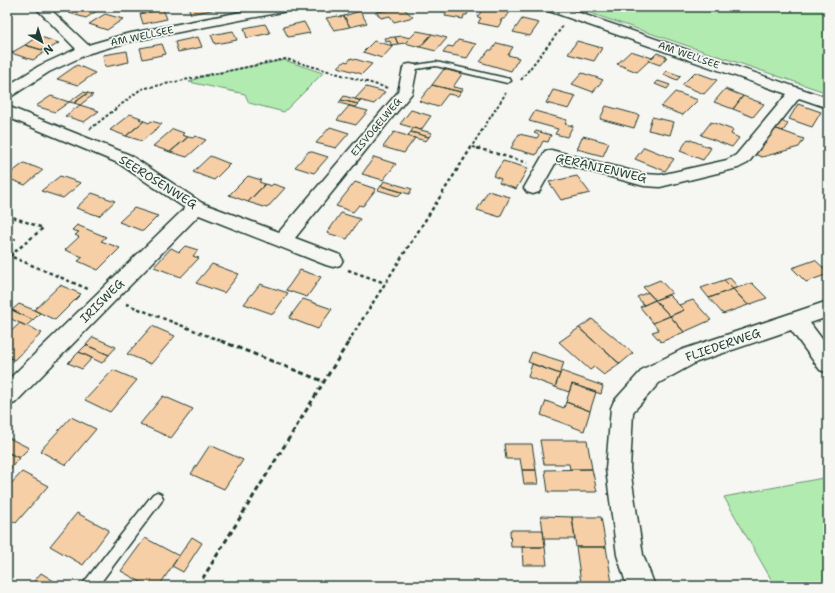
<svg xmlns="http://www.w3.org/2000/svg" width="835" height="593" viewBox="0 0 835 593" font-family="'Shantell Sans',sans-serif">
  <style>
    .green { fill: #b2ebaf; stroke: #689472 }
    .building { fill: #f7cfa6; stroke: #1f3d34 }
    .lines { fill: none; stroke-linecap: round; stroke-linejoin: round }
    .lane-casing { stroke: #1f3d34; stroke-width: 3 }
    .street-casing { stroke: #1f3d34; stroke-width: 3 }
    .path-far2 { stroke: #1f3d34; stroke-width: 2; stroke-dasharray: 3 2; stroke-linecap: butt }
    .path-far1 { stroke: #1f3d34; stroke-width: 2.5; stroke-dasharray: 3.5 3; stroke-linecap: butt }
    .path { stroke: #1f3d34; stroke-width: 3; stroke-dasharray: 5 3.5; stroke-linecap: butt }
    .lane { fill: #f6f6f2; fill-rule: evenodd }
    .street { fill: #f6f6f2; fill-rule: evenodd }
    .labels { text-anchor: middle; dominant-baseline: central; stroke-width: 3.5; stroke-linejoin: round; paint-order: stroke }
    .far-street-label { font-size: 10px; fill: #1f3d34; stroke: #f6f6f2 }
    .street-label { font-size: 12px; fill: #1f3d34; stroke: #f6f6f2 }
  </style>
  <rect width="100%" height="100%" fill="#f6f6f2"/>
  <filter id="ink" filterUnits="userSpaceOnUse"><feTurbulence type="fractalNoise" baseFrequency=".025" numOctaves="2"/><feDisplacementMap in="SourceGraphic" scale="8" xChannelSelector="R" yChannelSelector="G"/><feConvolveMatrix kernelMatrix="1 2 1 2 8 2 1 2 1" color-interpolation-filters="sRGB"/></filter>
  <g filter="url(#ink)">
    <path class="green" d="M572 7H828V93Z
      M284 60 323 73 284 112 249 103 245 94 189 82 206 75Z
      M828 477V586H775L724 497Z"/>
    <path class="building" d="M79 7H103L86 18 69 13Z
      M188 7H220L221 8 191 14Z
      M386 7H402L413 17 394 22 390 16 381 18 376 12 389 10Z
      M443 7H470L467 15H464L463 19 445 16 447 11H441Z
      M485 7 497 9 499 7 512 9 505 19H502L500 21H502L498 27 478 23 481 18 477 17Z
      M163 9 167 19 143 24 140 14Z
      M360 11 367 23 350 27 344 16Z
      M105 14 123 19 107 30 89 24Z
      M338 16 339 17 344 16 350 27 334 30 326 18Z
      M522 19 539 23 530 36 513 32Z
      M304 22 310 33 288 37 283 27Z
      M265 24 270 33 247 38 244 28Z
      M233 31 237 40 215 44 211 35Z
      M417 31 432 34 420 47 405 43Z
      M432 34 447 38 436 51 420 47Z
      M38 36 59 43 46 51 25 45Z
      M402 36 410 38 405 43 398 44 395 37Z
      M198 37 202 47 178 52 175 42Z
      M395 37 398 44 391 45 390 41 386 42 384 38Z
      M458 40 476 44 467 58 443 53 448 46 453 47Z
      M374 41 393 46 382 58 363 52Z
      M577 41 602 48 594 61 568 54Z
      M497 43 513 47 508 55 519 58 511 71 480 62 489 50H492Z
      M162 44 166 54 143 59 140 48Z
      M25 45 46 51 33 60 11 53Z
      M127 51 129 62 105 67 103 55Z
      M631 51 652 58 637 72 617 64Z
      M657 53 667 57 660 65 649 61Z
      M351 58 372 64 362 74 338 67 345 61 348 62Z
      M77 65 95 73 78 85 57 79Z
      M444 69 462 74 453 87 463 89 461 92 432 85Z
      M667 71 681 76 677 80 663 74Z
      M695 72 717 80 704 94 682 85Z
      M582 73 598 78 603 80 593 92 572 84Z
      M658 81 670 85 667 89 655 84Z
      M432 85 461 92 458 96 448 94 438 107 419 101Z
      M366 87 385 92 374 104 355 99Z
      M725 89 743 96 733 109 714 102Z
      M553 90 576 96 569 109 546 103Z
      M83 92 88 93 74 103 69 102Z
      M675 92 698 100 683 115 661 107Z
      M88 93 93 95 80 105 74 103Z
      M51 96 69 102 55 112 36 106Z
      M344 96 355 99 361 101 358 104 341 100Z
      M743 96 764 104 753 117 733 109Z
      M341 100 358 104 355 107 339 103Z
      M798 104 821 112 812 127 789 119Z
      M80 105 99 111 84 122 65 116Z
      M349 106 368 111 356 125 337 120Z
      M606 106 639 115 634 128 600 119Z
      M411 110 431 116 421 130 400 124Z
      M535 111 567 120 565 124 573 126 567 137 555 134 558 129 529 121Z
      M130 114 141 118 139 119 144 121 126 136 110 130Z
      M652 117 674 122 670 135 648 130Z
      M779 120 788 124 783 131 774 128Z
      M144 121 149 123 151 121 162 124 142 141 126 136Z
      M711 122 733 130 731 134 739 138 732 147 701 135Z
      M330 127 349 133 336 148 316 143Z
      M413 128 421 130 432 133 429 137 411 132Z
      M774 128 804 139 799 147 762 157 754 154Z
      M173 129 184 133 182 135 188 137 170 152 153 146Z
      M536 131 551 135 548 142 543 141 536 155 511 148 519 134 537 138 539 135 534 133Z
      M394 132 415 138 404 153 383 147Z
      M411 132 429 137 426 141 407 136Z
      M195 136 206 140 187 157 170 152 188 137 193 138Z
      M583 136 609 143 603 156 577 149Z
      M688 139 711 148 703 160 680 151Z
      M644 147 674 159 665 171 635 159Z
      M309 151 328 157 314 173 295 167Z
      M210 156 230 164 214 180 193 172Z
      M374 157 396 164 383 180 362 174Z
      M503 161 528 168 516 189 499 183 501 179 493 176Z
      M24 163 43 170 25 185 7 178V176Z
      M60 176 81 183 63 198 41 191Z
      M248 176 261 180 259 182 265 184 248 202 229 195Z
      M577 176 590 193 561 200 549 182Z
      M384 181 412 189 409 194 381 186Z
      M355 182 376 189 363 206 359 205 353 212 336 206Z
      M265 184 271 186 273 184 285 188 267 208 248 202Z
      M381 186 402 192 398 196 378 190Z
      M488 191 510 197 500 217 477 210Z
      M92 193 115 201 99 216 76 208Z
      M134 208 158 216 143 231 119 222Z
      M341 213 360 219 347 239 327 233Z
      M77 225 106 237 101 241 120 248 98 270 78 261 83 257 65 250 79 237 75 235 79 232 72 230Z
      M7 236 16 239 7 246Z
      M185 246 198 250 193 256 199 258 181 277 154 267 171 248 179 252Z
      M815 260 828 272V274L806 282 792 268Z
      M212 264 239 274 224 293 196 283Z
      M300 270 321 277 307 297 286 290Z
      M730 278 738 287 733 289 724 280Z
      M660 280 672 293 655 300 643 287Z
      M724 280 733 289 709 298 701 288Z
      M752 283 767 298 748 305 733 289Z
      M260 284 288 293 273 314 244 304Z
      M60 285 81 294 55 320 34 310Z
      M733 289 748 305 723 314 709 298Z
      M648 292 655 300 644 305 637 297Z
      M669 295 684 310 670 316 655 300Z
      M303 299 332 309 318 329 289 318Z
      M655 300 670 316 653 323 640 307Z
      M693 300 711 320 684 332 670 316 684 310 679 305Z
      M19 304 34 310 40 313 33 320 12 310Z
      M12 310 33 320 26 326 7 317V315Z
      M670 316 684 332 661 342 652 332 659 330 653 323Z
      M592 319 633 353 620 364 579 328Z
      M20 323 42 333 14 360 7 356V335Z
      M152 326 175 336 151 364 127 354Z
      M579 328 620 364 604 375 594 367 590 370 559 342Z
      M93 337 116 347 109 355 86 345Z
      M86 345 109 355 102 363 79 352Z
      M79 352 92 358 82 369 68 363Z
      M532 352 564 362 560 374 528 362Z
      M532 364 560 374 555 387 528 377Z
      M113 370 137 380 110 412 85 400Z
      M561 371 603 386 601 394 572 384 569 392 555 387Z
      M572 384 596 392 590 411 566 402Z
      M163 396 193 409 171 438 140 424Z
      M546 401 564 408 566 402 590 411 584 431 541 415Z
      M71 417 96 429 66 465 40 451Z
      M7 437 29 448 19 458 7 452Z
      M540 440H587L592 469H570L569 464H544Z
      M504 444H532L536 470H522L520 459H506Z
      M210 445 243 460 224 489 191 474Z
      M7 452 19 458 11 468 7 466Z
      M592 469 597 492H548L545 470Z
      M522 470H536L538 484H524Z
      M22 472 48 486 16 523 7 518V488Z
      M77 513 109 530 83 565 50 546Z
      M541 516 572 517 575 539H544Z
      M572 517H601L606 547H576Z
      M510 530H543L545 547H511Z
      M192 537 202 543 183 572 172 566Z
      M145 538 179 556 159 586H148L121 571Z
      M522 547H545L547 565H523Z
      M576 547H606L612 583H581Z
      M41 573 62 586H30Z"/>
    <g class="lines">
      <defs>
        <path id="lane" d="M436 62 510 79 511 81 507 83 436 66 410 70 406 68 410 66Z
          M157 492 161 494 163 498 161 502 98 586H83L85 581 153 494Z"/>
        <path id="street" d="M35 7H48L88 45 126 34 267 7H293L287 11 128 42 90 53 49 72 12 96 7 97V86L39 66 76 49Z
          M544 7H562L828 98V108L799 98 748 163 738 168 660 187 644 186 556 162 539 192 533 194 527 192 524 188 543 155 545 151 551 150 644 174 660 175 727 160 736 155 787 94 546 10Z
          M410 64 415 65 417 68 412 93 295 238 340 255 343 260 340 265 333 267 326 265 199 215 15 403 7 406V381L185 208 118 163 7 117V106L130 155 202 203 279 232 398 92 403 68 405 65Z
          M828 301V317L810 323 828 347V373L820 370 791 330 697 362 659 383 633 412 630 469 643 555 655 586H627L617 555 606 469 611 408 614 401 643 369 681 350Z"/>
      </defs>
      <use href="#lane" class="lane-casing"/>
      <use href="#street" class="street-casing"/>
      <path class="path-far2" d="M521 80 563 26
        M90 129 141 89 286 59 388 88
        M473 147 480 149
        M470 149 506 93"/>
      <path class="path-far1" d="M477 148 528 163
        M7 215 43 228 10 256 88 289
        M348 270 385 283
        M126 304 224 342
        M348 342 471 148"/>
      <path class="path" d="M221 341 325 382
        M198 586 349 341"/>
      <use href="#lane" class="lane"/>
      <use href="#street" class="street"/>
    </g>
  </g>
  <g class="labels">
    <g class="far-street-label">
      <text transform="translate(142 36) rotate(-12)">AM WELLSEE</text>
      <text transform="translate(689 55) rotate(19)">AM WELLSEE</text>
      <text transform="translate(376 127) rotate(-50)">EISVOGELWEG</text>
    </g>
    <g class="street-label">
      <text transform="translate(601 168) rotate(13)">GERANIENWEG</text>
      <text transform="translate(158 182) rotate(32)">SEEROSENWEG</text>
      <text transform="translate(102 301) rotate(-45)">IRISWEG</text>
      <text transform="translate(723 345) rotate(-19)">FLIEDERWEG</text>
    </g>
  </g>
  <rect width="835" height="593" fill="none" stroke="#f6f6f2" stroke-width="24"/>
  <rect x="12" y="12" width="811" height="569" fill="none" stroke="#1f3d34" stroke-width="1.5" filter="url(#ink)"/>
  <g transform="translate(42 42) rotate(141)" stroke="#f6f6f2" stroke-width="3" paint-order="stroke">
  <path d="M0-3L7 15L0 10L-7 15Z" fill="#1f3d34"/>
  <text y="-6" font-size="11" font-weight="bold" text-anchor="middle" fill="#1f3d34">N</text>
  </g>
</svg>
